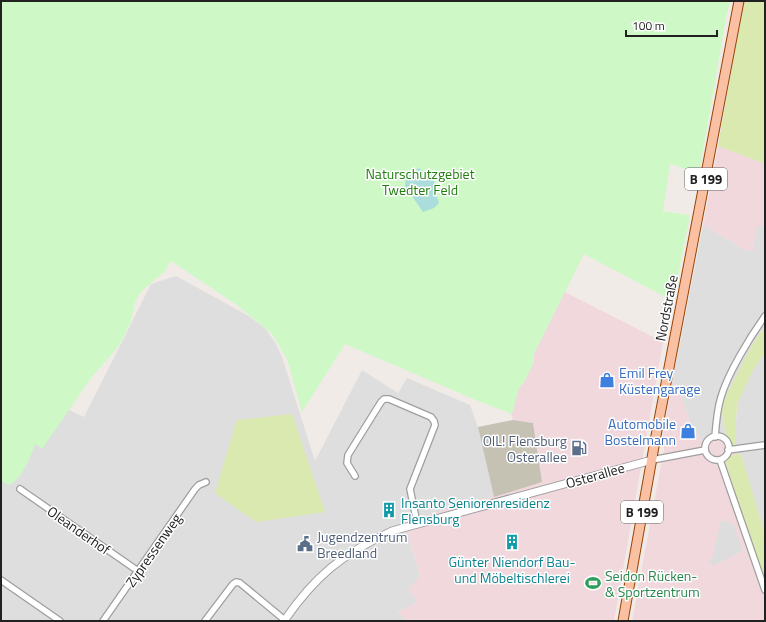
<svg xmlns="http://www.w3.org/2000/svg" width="766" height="622" viewBox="0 0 766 622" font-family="'Titillium Web',sans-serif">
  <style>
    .residential { fill: #dfdede; fill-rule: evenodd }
    .commercial { fill: #f0d8dd }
    .construction { fill: #c5c1b3 }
    .grass { fill: #d9e9b0 }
    .park { fill: #cff8c7 }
    .parking { fill: #ddd }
    .water { fill: #aadddc }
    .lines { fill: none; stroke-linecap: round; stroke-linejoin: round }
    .minor-casing { stroke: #9e9e9e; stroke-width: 8 }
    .tertiary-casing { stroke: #9e9e9e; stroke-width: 9 }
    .primary-casing { stroke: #984405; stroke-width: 11 }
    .minor { stroke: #fff; stroke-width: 5.5 }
    .tertiary { stroke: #fff; stroke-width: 7 }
    .primary { stroke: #f9c0a4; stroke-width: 9 }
    .labels { text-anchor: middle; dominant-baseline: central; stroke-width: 3; stroke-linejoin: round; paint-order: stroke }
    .shield { fill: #fff; stroke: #646464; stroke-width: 1 }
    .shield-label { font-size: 13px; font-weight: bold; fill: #212121 }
    .park-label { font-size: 14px; fill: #207e0f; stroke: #fff }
    .street-label { font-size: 14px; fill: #212121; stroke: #fff }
    .shop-label { font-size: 14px; fill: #366cbe; stroke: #fff; text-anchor: start }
    .service-label { font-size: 14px; fill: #4e5e75; stroke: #fff; text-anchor: end }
    .culture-label { font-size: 14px; fill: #0d838f; stroke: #fff; text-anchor: start }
    .leisure-label { font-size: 14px; fill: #27864d; stroke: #fff; text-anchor: start }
  </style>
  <rect width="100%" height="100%" fill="#f1ebe8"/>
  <path class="residential" d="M757 224 765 227V326L752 345 722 413 726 436 712 434 703 443 691 425 680 392 671 389 703 225 746 250 752 251Z
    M176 276 247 315 265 328 276 344 282 357 315 461 362 370 398 393 407 378 470 405 478 427 494 497 404 523 420 576 417 602 398 612 407 621H1V475L60 406 84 417 151 284ZM238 420 256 522 215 493Z
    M765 353V535L741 454H737L735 446V430L738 402 753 370Z"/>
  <path class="commercial" d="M718 146 765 164V227L757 225 753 251 746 250 703 225Z
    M561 290 663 342 614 621H407L398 612 417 602 408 589 420 576 404 522 542 482 533 423 513 420 509 407Z
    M671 389 680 392 691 425 703 443 712 434 726 436 733 445 735 446 737 454 727 457 754 549 765 578V621H632L664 449 662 440Z"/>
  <path class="construction" d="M513 420 533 423 542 482 494 497 478 427Z"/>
  <path class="grass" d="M744 1H765V164L718 146Z
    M765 326V353L753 370 738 402 736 417 735 446 733 445 726 436 722 413 724 400 752 345Z
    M292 414 325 512 256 522 215 493 236 422 238 420Z
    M737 454H741L765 535V578L754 549 726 464 727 457Z"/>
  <path class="park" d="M1 1H730L726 18 699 173 670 164 663 211 690 215 673 301 584 254 534 354V362L525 381 519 388 512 414 478 401 345 344 302 412 287 359 272 334 237 305 171 261 165 271 144 289 139 295 135 302 131 322 118 347 91 378 42 449 35 444C31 456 21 481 9 485L1 481Z"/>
  <path class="parking" d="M721 520 734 525 743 551 713 566 709 561 713 556Z"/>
  <path class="water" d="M418 168 432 176 436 186 434 187 439 203 434 208 423 212 405 186 406 179Z"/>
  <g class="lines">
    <defs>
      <path id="minor" d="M705 448a12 12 0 1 1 24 0a12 12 0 1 1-24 0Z
        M715 437C716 423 717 410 721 397 728 373 750 337 765 316
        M728 450 765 445
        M652 460 705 450
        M720 460 765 590
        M355 476 347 463 348 455 381 402 384 399H389L431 417 434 421 435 425 410 489 417 523
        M20 489 138 571
        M1 580 60 621
        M103 621 195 489 199 485 206 482
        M205 621 233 584 236 582 240 583 286 621"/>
      <path id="tertiary" d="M284 621C315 576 342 554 392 531L652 460"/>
      <path id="primary" d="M623 621 655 441 739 1"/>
    </defs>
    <use href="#minor" class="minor-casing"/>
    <use href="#tertiary" class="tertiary-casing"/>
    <use href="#primary" class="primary-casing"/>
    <use href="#minor" class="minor"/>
    <use href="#tertiary" class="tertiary"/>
    <use href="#primary" class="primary"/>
  </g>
  <defs>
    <symbol id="shop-bare" viewBox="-9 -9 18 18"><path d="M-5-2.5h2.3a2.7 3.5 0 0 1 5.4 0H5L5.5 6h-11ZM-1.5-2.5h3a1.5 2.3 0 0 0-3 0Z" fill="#3f7fe0" stroke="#fff" stroke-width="2.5" paint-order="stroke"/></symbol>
    <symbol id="fuel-bare" viewBox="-9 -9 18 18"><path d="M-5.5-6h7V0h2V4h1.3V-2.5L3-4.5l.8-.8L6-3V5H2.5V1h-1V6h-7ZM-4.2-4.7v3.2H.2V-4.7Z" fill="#5c6f8a" stroke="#fff" stroke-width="2.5" paint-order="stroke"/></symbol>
    <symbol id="building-bare" viewBox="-9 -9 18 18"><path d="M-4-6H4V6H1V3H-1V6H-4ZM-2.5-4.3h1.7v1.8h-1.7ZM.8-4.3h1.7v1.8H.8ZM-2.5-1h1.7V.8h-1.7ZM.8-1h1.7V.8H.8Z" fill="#0f9aa8" stroke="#fff" stroke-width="2.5" paint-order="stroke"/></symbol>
    <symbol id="civic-bare" viewBox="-9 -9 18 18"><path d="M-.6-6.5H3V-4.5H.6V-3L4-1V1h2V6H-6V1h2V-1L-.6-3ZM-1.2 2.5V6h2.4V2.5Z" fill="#5c6f8a" stroke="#fff" stroke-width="2.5" paint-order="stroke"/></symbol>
    <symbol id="stadium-bare" viewBox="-9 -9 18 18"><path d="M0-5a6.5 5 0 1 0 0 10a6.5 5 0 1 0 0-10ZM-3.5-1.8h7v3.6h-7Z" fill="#2e9e5b" stroke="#fff" stroke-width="2.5" paint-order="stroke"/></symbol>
  </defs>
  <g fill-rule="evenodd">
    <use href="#shop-bare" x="596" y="369" width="22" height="22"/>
    <use href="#shop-bare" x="677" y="420" width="22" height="22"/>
    <use href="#fuel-bare" x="568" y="437" width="22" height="22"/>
    <use href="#building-bare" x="378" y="499" width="22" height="22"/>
    <use href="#building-bare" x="501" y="531" width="22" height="22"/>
    <use href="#civic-bare" x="294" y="533" width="22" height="22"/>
    <use href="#stadium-bare" x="582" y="572" width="22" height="22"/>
  </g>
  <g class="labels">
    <g class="shield">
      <rect x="685" y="168" width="42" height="22" rx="3"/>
      <rect x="621" y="501" width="42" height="22" rx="3"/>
    </g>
    <g class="shield-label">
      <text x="706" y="179">B 199</text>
      <text x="642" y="512">B 199</text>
    </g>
    <g class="park-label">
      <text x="420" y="173">Naturschutzgebiet<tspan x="420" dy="16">Twedter Feld</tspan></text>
    </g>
    <g class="street-label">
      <text transform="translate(666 308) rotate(-79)">Nordstraße</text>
      <text transform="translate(595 475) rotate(-16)">Osterallee</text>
      <text transform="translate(79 530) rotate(35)">Oleanderhof</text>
      <text transform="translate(153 550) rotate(-55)">Zypressenweg</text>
    </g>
    <g class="shop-label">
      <text x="619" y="372">Emil Frey<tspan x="619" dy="16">Küstengarage</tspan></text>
      <text x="676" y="423" text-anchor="end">Automobile<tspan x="676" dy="16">Bostelmann</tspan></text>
    </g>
    <g class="service-label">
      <text x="567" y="440">OIL! Flensburg<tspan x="567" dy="16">Osterallee</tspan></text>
      <text x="317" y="536" text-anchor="start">Jugendzentrum<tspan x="317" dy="16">Breedland</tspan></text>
    </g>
    <g class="culture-label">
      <text x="401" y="502">Insanto Seniorenresidenz<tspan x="401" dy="16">Flensburg</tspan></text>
      <text x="512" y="561" text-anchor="middle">Günter Niendorf Bau-<tspan x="512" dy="16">und Möbeltischlerei</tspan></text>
    </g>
    <g class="leisure-label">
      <text x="605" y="575">Seidon Rücken-<tspan x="605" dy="16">&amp; Sportzentrum</tspan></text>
    </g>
  </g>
  <rect width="766" height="622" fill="none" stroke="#212121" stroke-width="4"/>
  <path d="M626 30v6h91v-6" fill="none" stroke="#212121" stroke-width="2"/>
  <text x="632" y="30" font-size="12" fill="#212121" stroke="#ffffff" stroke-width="3" paint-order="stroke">100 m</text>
</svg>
